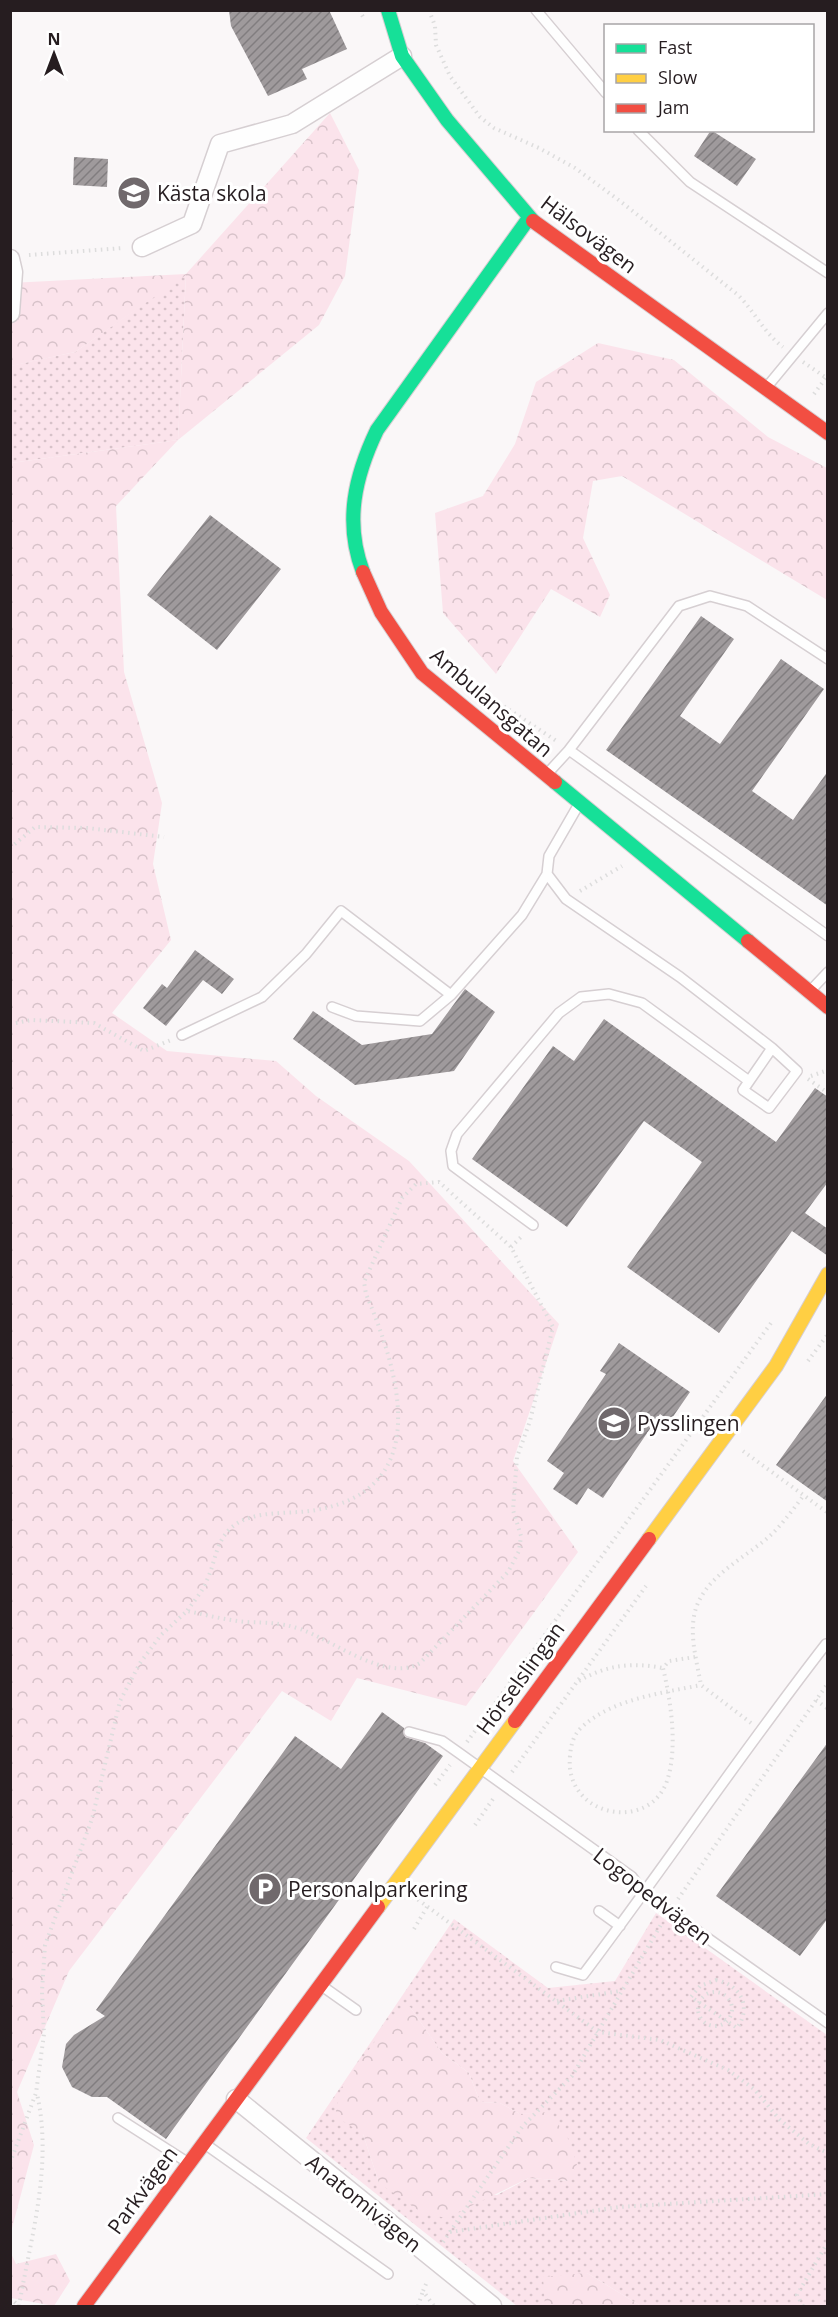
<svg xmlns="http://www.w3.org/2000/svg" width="838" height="2317" viewBox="0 0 838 2317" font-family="'Open Sans',sans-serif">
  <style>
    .grass { fill: url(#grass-dots); fill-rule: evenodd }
    .forest { fill: url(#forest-crowns) }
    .building { fill: url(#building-hatch) }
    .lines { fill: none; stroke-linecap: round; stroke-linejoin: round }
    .lane-casing { stroke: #d6cfd2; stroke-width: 12 }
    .street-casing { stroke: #d6cfd2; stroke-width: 21 }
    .fast-casing { stroke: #d6cfd2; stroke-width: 16 }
    .slow-casing { stroke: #d6cfd2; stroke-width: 16 }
    .jam-casing { stroke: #d6cfd2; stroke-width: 16 }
    .path { stroke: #ddd; stroke-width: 4; stroke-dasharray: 1.5 4.5; stroke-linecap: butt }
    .lane { stroke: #fefefe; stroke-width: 9 }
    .street { stroke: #fefefe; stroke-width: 18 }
    .fast { stroke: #16e098; stroke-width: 14 }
    .slow { stroke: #ffcf43; stroke-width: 14 }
    .jam { stroke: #f24e42; stroke-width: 14 }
    .labels { text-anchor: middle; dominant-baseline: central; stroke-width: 6; stroke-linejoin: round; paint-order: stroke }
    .poi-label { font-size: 21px; fill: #261d20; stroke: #fff; text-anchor: start }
    .street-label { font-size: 21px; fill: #261d20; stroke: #fff }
  </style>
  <defs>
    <pattern id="grass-dots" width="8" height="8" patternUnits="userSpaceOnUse" patternTransform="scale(1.5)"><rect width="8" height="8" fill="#fbe3eb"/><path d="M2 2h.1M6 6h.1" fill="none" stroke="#d7c2c9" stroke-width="1.8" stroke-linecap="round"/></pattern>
    <pattern id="forest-crowns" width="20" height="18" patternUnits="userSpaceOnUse" patternTransform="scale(1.5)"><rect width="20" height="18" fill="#fbe3eb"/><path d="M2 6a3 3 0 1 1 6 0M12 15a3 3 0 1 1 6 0" fill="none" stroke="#d7c2c9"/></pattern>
    <pattern id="building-hatch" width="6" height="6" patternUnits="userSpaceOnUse" patternTransform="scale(1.5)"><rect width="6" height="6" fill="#9f9a9c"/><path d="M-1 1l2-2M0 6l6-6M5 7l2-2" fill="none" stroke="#817d7f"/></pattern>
  </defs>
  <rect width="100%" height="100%" fill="#faf7f8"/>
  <path class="grass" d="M186 274 178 440 11 463 10 366 75 352Z
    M656 1913 827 2035V2306H641L587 2273 545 2295V2306H517L306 2138 454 1919 548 1988 615 1981ZM410 2007 442 2053 469 2073 480 2102 500 2103 520 2114 549 2113 570 2181 529 2178 497 2195 379 2183 363 2134Z"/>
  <path class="forest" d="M330 113 359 170 345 276 319 325 178 440 116 506 124 672 162 803 153 864 171 940 112 1013 167 1051 276 1061 316 1096 409 1161 559 1324 513 1461 578 1552 466 1706 357 1678 331 1721 282 1691 69 1971 17 2092 34 2145 11 2232V463L178 440 186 275 75 352 11 366 10 283 186 274Z
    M598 343 674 360 768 437 827 468V600L622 476 593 481 583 538 610 595 600 617 551 589 496 674 443 613 435 513 483 496 515 444 536 382Z
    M410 2007 442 2053 469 2073 480 2102 500 2103 520 2114 549 2112 567 2136 577 2164 570 2181 529 2178 446 2218 422 2213 379 2183 363 2134 335 2116 341 2088 389 2022Z
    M10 2251 16 2264 56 2254 70 2281 54 2306 11 2298Z
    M587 2273 641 2306H545L543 2277Z"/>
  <path class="building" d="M229 10H329L347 49 302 69 307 79 268 96 231 26Z
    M711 130 756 159 737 186 694 156Z
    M74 157 108 159 107 187 73 185Z
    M210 515 281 569 217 650 147 595Z
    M701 616 734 639 680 716 720 744 781 659 824 689 752 791 793 820 828 771V906L606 750Z
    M195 950 234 979 222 994 203 980 166 1026 143 1008 162 984 167 988Z
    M465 989 495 1012 454 1071 355 1085 293 1039 313 1011 362 1045 432 1034Z
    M604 1019 776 1142 815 1088 828 1097V1182L805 1213 828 1229V1256L792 1231 719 1333 627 1267 702 1162 644 1121 567 1227 472 1159 553 1046 574 1061Z
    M619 1343 690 1392 670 1421 660 1414 603 1498 588 1488 577 1505 553 1489 564 1473 547 1461 606 1374 600 1371Z
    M828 1393V1502L776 1465Z
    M382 1712 404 1728 405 1737 425 1743 443 1756 166 2139 107 2097H92L72 2087 62 2067 66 2044 74 2035 105 2016 96 2010 295 1736 341 1769Z
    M828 1742V1918L800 1956 716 1896Z"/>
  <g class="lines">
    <defs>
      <path id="lane" d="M536 10 606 93
        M638 130 690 182 828 273
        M766 388 828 313
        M569 750 679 606 710 596 747 606 828 659
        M547 774 569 750 828 936
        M547 874 566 899 680 977 772 1048 797 1071 769 1108 743 1090 772 1048
        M811 990 828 972
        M332 1007 356 1016 420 1021 451 995 522 915 547 874 549 856 579 804
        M182 1035 262 997 306 954 341 911 451 995
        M533 1225 453 1166 451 1151 457 1134 559 1013 581 997 609 994 642 1003 749 1081
        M409 1732 442 1741 459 1753 632 1877 645 1894 828 2023
        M599 1911 620 1926
        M556 1967 583 1975C666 1865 742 1752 826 1644
        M322 1986 356 2010
        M118 2118 187 2162
        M205 2144 388 2274"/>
      <path id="street" d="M142 247 192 224 220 144 292 124 402 56
        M10 259 13 272 10 313
        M236 2099 492 2306"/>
      <path id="fast" d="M388 10 402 56 447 120 533 221
        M363 572C344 522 355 476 377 430L529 218
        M555 782 748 941"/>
      <path id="slow" d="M649 1539 776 1366 828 1274
        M378 1907 515 1721"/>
      <path id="jam" d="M533 221 828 433
        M363 572 381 612 422 673 555 782
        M748 941 828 1007
        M515 1721 649 1539
        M84 2306 378 1907"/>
    </defs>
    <use href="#lane" class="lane-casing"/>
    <use href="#street" class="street-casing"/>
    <use href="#fast" class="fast-casing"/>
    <use href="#slow" class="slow-casing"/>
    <use href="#jam" class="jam-casing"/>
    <path class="path" d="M359 10 365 20
      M429 10 435 26 436 45 450 76 480 117 494 128 539 148 575 168 620 201 738 295C755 312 764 333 783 347
      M29 255 123 248
      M803 362 828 379
      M814 394 827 376
      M499 703 558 742
      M10 848 35 827 87 828 164 837
      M580 891 622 866
      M10 1024 32 1020 94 1023 144 1051 171 1040
      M811 1076 828 1070
      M808 1079 828 1093
      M511 1247 523 1235
      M808 1361 828 1334
      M743 1451 828 1513
      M695 1657 669 1661 663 1668C671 1702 678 1748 667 1781 649 1833 564 1817 570 1756 571 1745 573 1735 582 1727 612 1699 662 1693 701 1685
      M579 1681C606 1665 633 1662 663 1668
      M816 1700 828 1709
      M751 1723 701 1685C697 1663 690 1638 694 1616 701 1577 745 1559 772 1534 784 1522 794 1508 804 1495
      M467 1742 771 1323
      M512 1772 646 1586
      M435 1785 450 1765
      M475 1825 495 1796
      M413 1896 598 2032 660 2040 728 2070 754 2089 780 2120 809 2144 828 2153
      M678 1899 828 1683
      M414 1929 427 1907
      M716 1980C741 1985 752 2007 737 2028L691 1997 700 1986Z
      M698 2009a17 17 0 1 1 34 0a17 17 0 1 1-34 0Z
      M557 2001 620 1991
      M10 2163 36 2093 44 2034 42 1991 45 1945 92 1819 120 1701 140 1663 161 1635 187 1611C206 1615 226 1620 246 1622 267 1623 279 1622 300 1629 333 1640 386 1683 420 1663L508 1572 519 1551 521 1536 513 1510 517 1457 530 1421 553 1327 511 1247 439 1182 416 1184 402 1198 364 1282 366 1294C399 1372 435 1489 316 1510 289 1515 254 1509 232 1527 215 1542 216 1561 207 1580 203 1591 194 1601 187 1611
      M450 2232 619 2207 828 2194
      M443 2242 522 2127 572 2076 662 1923
      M426 2284 423 2291 434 2306
      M10 2298 19 2306
      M19 2306C31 2236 53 2165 37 2094
      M418 2306 423 2291
      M803 2306 797 2295 828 2242"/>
    <use href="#lane" class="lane"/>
    <use href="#street" class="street"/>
    <use href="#fast" class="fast"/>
    <use href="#slow" class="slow"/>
    <use href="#jam" class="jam"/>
  </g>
  <defs>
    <symbol id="school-disc" viewBox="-11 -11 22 22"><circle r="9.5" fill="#70696c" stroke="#fff"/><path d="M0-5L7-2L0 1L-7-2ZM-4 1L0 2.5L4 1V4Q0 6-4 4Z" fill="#fff"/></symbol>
    <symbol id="parking-disc" viewBox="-11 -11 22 22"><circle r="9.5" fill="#70696c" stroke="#fff"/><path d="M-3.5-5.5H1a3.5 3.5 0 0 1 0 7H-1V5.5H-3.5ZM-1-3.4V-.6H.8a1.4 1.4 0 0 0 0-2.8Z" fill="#fff"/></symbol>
  </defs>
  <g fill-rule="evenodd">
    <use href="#school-disc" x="115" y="174" width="38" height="38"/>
    <use href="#school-disc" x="595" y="1404" width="38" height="38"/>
    <use href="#parking-disc" x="246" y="1870" width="38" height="38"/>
  </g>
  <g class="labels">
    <g class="poi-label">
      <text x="157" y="193">Kästa skola</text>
      <text x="637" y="1423">Pysslingen</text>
      <text x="288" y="1889">Personalparkering</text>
    </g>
    <g class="street-label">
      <text transform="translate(589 234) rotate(37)">Hälsovägen</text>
      <text transform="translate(492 702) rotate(41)">Ambulansgatan</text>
      <text transform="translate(520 1678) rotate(-54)">Hörselslingan</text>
      <text transform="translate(653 1896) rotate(38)">Logopedvägen</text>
      <text transform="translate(142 2190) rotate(-54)">Parkvägen</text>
      <text transform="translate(364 2203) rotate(39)">Anatomivägen</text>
    </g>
  </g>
  <rect width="838" height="2317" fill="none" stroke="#261d20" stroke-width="24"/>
  <rect x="604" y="24" width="210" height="108" fill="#ffffff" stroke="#a8a5a6" stroke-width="1.5"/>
  <rect x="616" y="44" width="30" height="9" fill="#16e098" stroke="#a8a5a6" stroke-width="1.5"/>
  <text x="658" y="54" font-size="18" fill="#261d20">Fast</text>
  <rect x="616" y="74" width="30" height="9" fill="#ffcf43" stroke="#a8a5a6" stroke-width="1.5"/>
  <text x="658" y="84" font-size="18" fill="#261d20">Slow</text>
  <rect x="616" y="104" width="30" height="9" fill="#f24e42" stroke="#a8a5a6" stroke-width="1.5"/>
  <text x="658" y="114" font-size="18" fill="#261d20">Jam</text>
  <g transform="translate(54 54)" stroke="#ffffff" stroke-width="4.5" paint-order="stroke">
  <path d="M0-4.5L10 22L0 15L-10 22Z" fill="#261d20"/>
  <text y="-9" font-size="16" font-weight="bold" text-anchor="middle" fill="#261d20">N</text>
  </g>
</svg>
